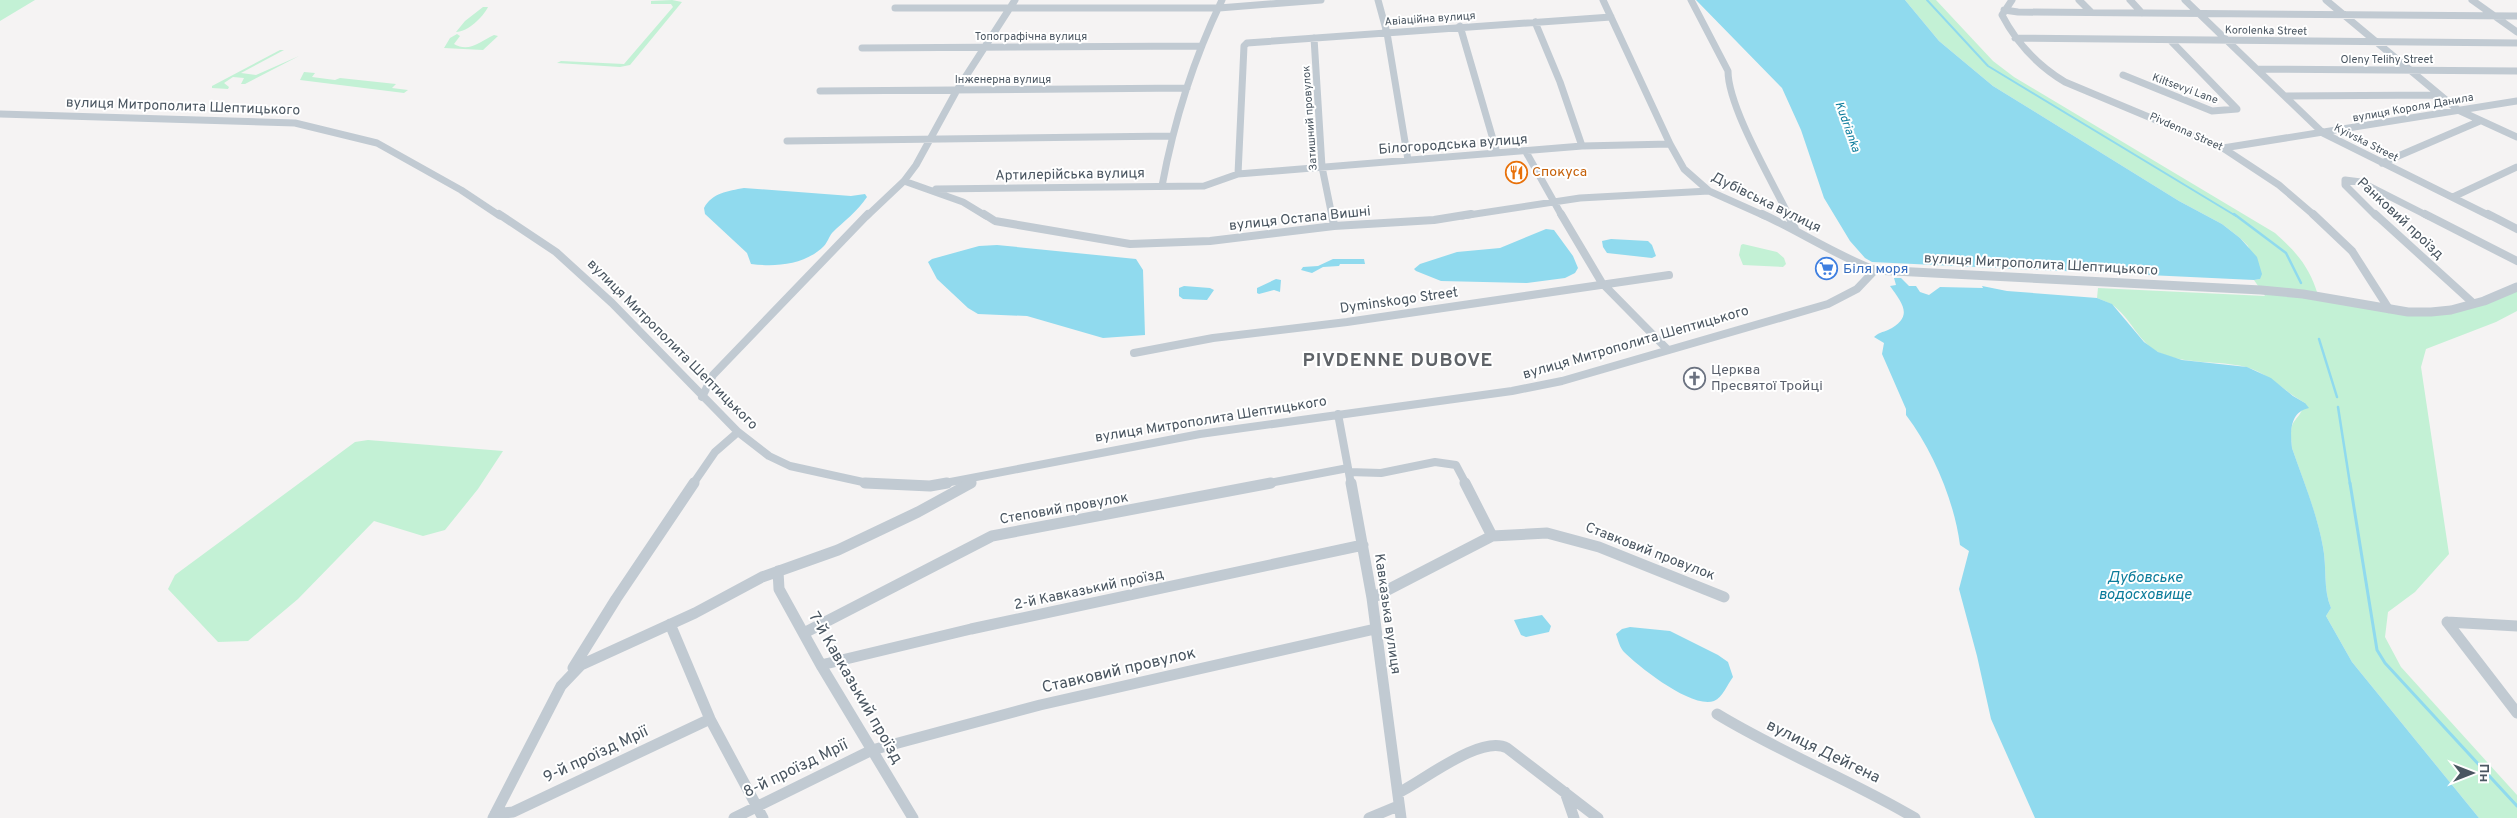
<svg xmlns="http://www.w3.org/2000/svg" width="2517" height="818" viewBox="0 0 2517 818" font-family="Overpass,sans-serif">
  <style>
    .green { fill: #c3f1d5 }
    .water { fill: #90daee }
    .lines { fill: none; stroke-linecap: round; stroke-linejoin: round }
    .stream-far2 { stroke: #90daee; stroke-width: 2 }
    .stream-far1 { stroke: #90daee; stroke-width: 2.5 }
    .stream { stroke: #90daee; stroke-width: 3 }
    .minor-far2 { stroke: #c1cad2; stroke-width: 7 }
    .minor-far1 { stroke: #c1cad2; stroke-width: 8 }
    .minor { stroke: #c1cad2; stroke-width: 11 }
    .tertiary { stroke: #c1cad2; stroke-width: 9 }
    .labels { text-anchor: middle; dominant-baseline: central; stroke-width: 4; stroke-linejoin: round; paint-order: stroke }
    .far-street-label { font-size: 11px; fill: #4a5661; stroke: #fff }
    .far-water-label { font-size: 12px; font-style: italic; fill: #0c7c9b; stroke: #fff }
    .street-label { font-size: 14px; fill: #4a5661; stroke: #fff }
    .food-label { font-size: 14px; fill: #c56008; stroke: #fff; text-anchor: start }
    .shop-label { font-size: 14px; fill: #366cbe; stroke: #fff; text-anchor: start }
    .worship-label { font-size: 14px; fill: #5b616d; stroke: #fff; text-anchor: start }
    .water-label { font-size: 15px; font-style: italic; fill: #0c7c9b; stroke: #fff }
    .near-street-label { font-size: 16px; fill: #4a5661; stroke: #fff }
    .district-label { font-size: 19px; font-weight: bold; letter-spacing: 1px; fill: #5f6368; stroke: #fff }
  </style>
  <rect width="100%" height="100%" fill="#f5f3f3"/>
  <path class="green" d="M0 0H35L0 21Z
    M672 0 682 2 630 65 620 67 557 63 561 61 624 64 673 7 671 4H651V1Z
    M1905 0H1936L1993 61 2014 77 2275 233C2297 253 2309 266 2318 295L2434 314 2517 291V311L2496 322 2426 349 2421 367 2449 554 2415 592 2388 612 2385 637 2401 667 2517 795V818H2479L2352 662 2326 616 2331 608C2323 589 2327 568 2323 547 2317 514 2303 480 2292 448 2288 415 2297 426 2305 403 2285 392 2270 374 2246 367 2218 360 2187 365 2160 353 2138 343 2131 317 2111 304 2107 302 2102 300 2097 298L2098 288 2265 296 2254 280 2260 279 2248 246 2240 238 2222 224 2179 201 1993 86 1939 41Z
    M483 7H488C483 17 468 32 456 32L465 21Z
    M457 34 460 36 454 44C469 53 481 41 494 35L498 36 483 50 444 48 450 38Z
    M280 50H284L241 73 256 75 299 56 245 84H241L244 78 233 77 224 83 229 87 228 89 212 88V86Z
    M304 72 315 73 312 77 335 80 340 78 396 84 392 88 408 90 404 93 300 80Z
    M1743 244 1777 252 1784 258 1786 264 1783 267 1743 265 1739 255 1741 245Z
    M368 440 503 451 478 489 445 530 423 536 374 521 298 599 248 641 218 642 168 589 175 575 355 442Z"/>
  <path class="water" d="M1696 0H1905L1939 41 1993 86 2179 201 2222 224 2240 238 2257 257 2262 274 2260 279 2254 280 1872 262 1865 258 1850 241 1824 198 1801 130 1782 88Z
    M744 188 851 196 865 194 867 197C857 212 844 221 832 233 829 237 827 243 824 246 805 265 776 267 751 264L747 253 705 214 704 208C712 193 728 191 744 188Z
    M1546 229 1554 230 1573 256 1578 268 1575 273 1565 278 1527 283 1441 281 1416 271 1414 269 1420 264 1457 252 1500 248Z
    M1611 239 1648 241 1652 245 1656 256 1652 258 1607 253 1603 247 1602 241Z
    M997 245 1136 259 1143 270 1145 335 1103 338 1027 316 978 314 968 308 937 279 928 262 932 259 979 246Z
    M1333 259H1364L1365 264H1340L1339 266 1323 267 1312 273 1301 270 1303 267 1318 266Z
    M1894 278H1901L1909 286H1916L1920 292 1929 295 1940 287 1983 288 1982 286 2007 291 2097 298 2112 304 2144 342 2158 352 2182 360 2247 367 2271 378 2293 396 2305 403 2309 408C2290 412 2290 431 2292 448 2303 480 2317 513 2323 547 2327 568 2323 589 2331 608L2326 616 2352 662 2479 818H2035L1991 719 1977 656 1959 589 1969 551 1960 545C1954 500 1933 451 1906 415V409L1882 354 1884 343 1874 337C1878 333 1883 332 1888 330 1914 317 1903 304 1890 286L1896 285Z
    M1276 279 1281 280 1280 292 1274 290 1259 294 1257 293V288Z
    M1184 286 1210 288 1214 290 1207 300 1183 299 1179 296V288Z
    M1542 615 1551 626 1549 632 1526 637 1521 635 1514 620Z
    M1630 627 1670 631 1718 655 1728 662 1733 677C1727 685 1723 697 1714 701 1692 709 1639 667 1624 652 1620 648 1618 640 1616 634L1622 629Z"/>
  <g class="lines">
    <path class="stream-far2" d="M1927 0 1988 66 2236 216"/>
    <path class="stream-far1" d="M2234 214 2286 253 2301 283
      M2319 339 2337 397
      M2338 407 2350 484"/>
    <path class="stream" d="M2350 483 2377 650 2385 663 2517 806"/>
    <path class="minor-far2" d="M1378 0 1387 33 1408 160
      M1603 0 1670 144 1684 169 1709 191 1765 216
      M1691 0 1728 71C1728 107 1772 181 1789 216
      M2012 0 2002 15C2017 44 2037 65 2065 82L2223 148 2279 185 2315 216
      M2079 0 2091 12
      M2130 0 2142 13
      M2185 0 2323 133 2490 216
      M2326 0 2458 110 2517 137
      M2472 0 2517 32
      M895 8H1219L1321 0
      M2004 10 2018 12 2517 16
      M1535 22 1560 82 1582 146
      M1460 26 1497 153
      M1314 38 1322 167 1332 216
      M2015 38 2517 43
      M862 48 1200 46
      M2257 69 2517 71
      M2123 75 2212 111 2237 109 2171 41
      M820 91 1187 88
      M2285 96 2439 95
      M0 114 295 123 377 143 461 190 500 216
      M787 141 1171 136
      M2223 148 2517 101
      M1526 152 1562 216
      M2382 163 2480 121
      M1238 174 1244 46 1247 43 1611 17
      M904 181 963 202 986 216
      M1162 186C1174 121 1193 60 1222 0
      M936 189 1204 186 1238 174 1582 146 1670 144
      M2453 197 2517 167
      M867 216 904 181 916 165 957 90 1015 0
      M1462 216 1580 198 1709 191
      M2376 216 2345 185V180L2361 182 2428 216"/>
    <path class="minor-far1" d="M499 214 556 252 612 303 738 432 769 456 790 466 872 484
      M984 214 995 221 1130 244 1210 241 1334 226 1434 220 1471 214
      M1332 214 1334 226
      M1561 214 1602 283 1667 349
      M1788 214 1795 229
      M2313 214 2352 251 2389 309
      M2375 214 2473 303
      M2425 214 2517 261
      M2488 214 2517 229
      M1134 353 1213 338 1347 322 1669 275
      M702 397 713 375 868 214
      M1338 414 1351 484
      M1349 472 1381 473 1435 462 1456 465 1466 484
      M693 484 715 452 738 432
      M940 484 1200 434 1512 391 1562 381 1828 304 1857 289 1875 270C1835 255 1801 232 1762 214
      M968 484 972 482
      M1264 484 1348 468"/>
    <path class="minor" d="M865 483 930 486 947 483
      M1351 483 1372 598 1401 818
      M1465 483 1492 536
      M778 571 779 589 822 667 913 818
      M1372 598 1492 536 1547 533 1599 547 1724 597
      M2447 622 2517 713
      M2447 622 2517 626
      M670 624 710 719 763 818
      M804 633 992 536 1271 483
      M821 665 971 629 1363 545
      M573 668 616 599 694 483
      M1717 714C1781 753 1851 780 1915 818
      M1565 792 1574 818
      M1398 793C1423 781 1481 734 1507 748L1598 818
      M495 814 513 812 710 719
      M493 818 561 686 581 665 695 613 762 577 838 550 918 512 971 483
      M734 818 872 750 1040 705 1375 629
      M1369 818 1398 806"/>
    <path class="tertiary" d="M1875 270 2261 290 2303 294 2408 312H2431L2451 310 2484 301 2517 287"/>
  </g>
  <defs>
    <symbol id="restaurant-ring" viewBox="-11 -11 22 22"><circle r="9.5" fill="#fff" stroke="#e8710a" stroke-width="1.5"/><path d="M-5-6h1v4h1v-4h1v4h1v-4h1v5L-1.5 .5V6h-2V.5L-5-1ZM5-6V6H3V1.5H1.5Q1.5-4 5-6Z" fill="#e8710a"/></symbol>
    <symbol id="supermarket-ring" viewBox="-11 -11 22 22"><circle r="9.5" fill="#fff" stroke="#3f7fe0" stroke-width="1.5"/><path d="M-6-5.5h2.5l.6 2H6L4.5 2H-2.5L-4.4-4H-6ZM-1.5 3.2a1.3 1.3 0 1 0 .1 0ZM3 3.2a1.3 1.3 0 1 0 .1 0Z" fill="#3f7fe0"/></symbol>
    <symbol id="church-ring" viewBox="-11 -11 22 22"><circle r="9.5" fill="#fff" stroke="#6b7280" stroke-width="1.5"/><path d="M-1.2-6h2.4v3.5h3.3v2.4h-3.3V6h-2.4V-.1h-3.3v-2.4h3.3Z" fill="#6b7280"/></symbol>
  </defs>
  <g fill-rule="evenodd">
    <use href="#restaurant-ring" x="1504" y="160" width="25" height="25"/>
    <use href="#supermarket-ring" x="1814" y="256" width="25" height="25"/>
    <use href="#church-ring" x="1682" y="366" width="25" height="25"/>
  </g>
  <g class="labels">
    <g class="far-street-label">
      <text transform="translate(1430 19) rotate(-4)">Авіаційна вулиця</text>
      <text transform="translate(2266 31) rotate(1)">Korolenka Street</text>
      <text x="1031" y="37">Топографічна вулиця</text>
      <text x="2387" y="60">Oleny Telihy Street</text>
      <text x="1003" y="80">Інженерна вулиця</text>
      <text transform="translate(2185 89) rotate(20)">Kiltsevyi Lane</text>
      <text transform="translate(2413 108) rotate(-10)">вулиця Короля Данила</text>
      <text transform="translate(1310 118) rotate(-94)">Затишний провулок</text>
      <text transform="translate(2186 132) rotate(24)">Pivdenna Street</text>
      <text transform="translate(2366 143) rotate(27)">Kyivska Street</text>
    </g>
    <g class="far-water-label">
      <text transform="translate(1847 127) rotate(70)">Kudrianka</text>
    </g>
    <g class="street-label">
      <text transform="translate(183 107) rotate(2)">вулиця Митрополита Шептицького</text>
      <text transform="translate(1453 145) rotate(-4)">Білогородська вулиця</text>
      <text transform="translate(1070 175) rotate(-1)">Артилерійська вулиця</text>
      <text transform="translate(1766 203) rotate(26)">Дубівська вулиця</text>
      <text transform="translate(1300 219) rotate(-6)">вулиця Остапа Вишні</text>
      <text transform="translate(2400 219) rotate(43)">Ранковий проїзд</text>
      <text transform="translate(2041 265) rotate(3)">вулиця Митрополита Шептицького</text>
      <text transform="translate(1399 301) rotate(-8)">Dyminskogo Street</text>
      <text transform="translate(1636 343) rotate(-16)">вулиця Митрополита Шептицького</text>
      <text transform="translate(672 345) rotate(45)">вулиця Митрополита Шептицького</text>
      <text transform="translate(1211 420) rotate(-9)">вулиця Митрополита Шептицького</text>
      <text transform="translate(1064 509) rotate(-10)">Степовий провулок</text>
      <text transform="translate(1650 552) rotate(21)">Ставковий провулок</text>
      <text transform="translate(1089 590) rotate(-12)">2-й Кавказький проїзд</text>
      <text transform="translate(1387 614) rotate(82)">Кавказька вулиця</text>
    </g>
    <g class="food-label">
      <text x="1532" y="172">Спокуса</text>
    </g>
    <g class="shop-label">
      <text x="1843" y="269">Біля моря</text>
    </g>
    <g class="worship-label">
      <text x="1711" y="370">Церква<tspan x="1711" dy="16">Пресвятої Тройці</tspan></text>
    </g>
    <g class="water-label">
      <text x="2145" y="578">Дубовське<tspan x="2145" dy="17">водосховище</tspan></text>
    </g>
    <g class="near-street-label">
      <text transform="translate(1119 671) rotate(-13)">Ставковий провулок</text>
      <text transform="translate(855 688) rotate(60)">7-й Кавказький проїзд</text>
      <text transform="translate(1823 752) rotate(26)">вулиця Дейгена</text>
      <text transform="translate(596 755) rotate(-25)">9-й проїзд Мрії</text>
      <text transform="translate(796 769) rotate(-26)">8-й проїзд Мрії</text>
    </g>
    <g class="district-label">
      <text x="1398" y="361">PIVDENNE DUBOVE</text>
    </g>
  </g>
  <g transform="translate(2472 773) rotate(90)" stroke="#ffffff" stroke-width="4" paint-order="stroke">
  <path d="M0-4L9 19L0 12L-9 19Z" fill="#4a5661"/>
  <text y="-8" font-size="14" font-weight="bold" text-anchor="middle" fill="#4a5661">Пн</text>
  </g>
</svg>
